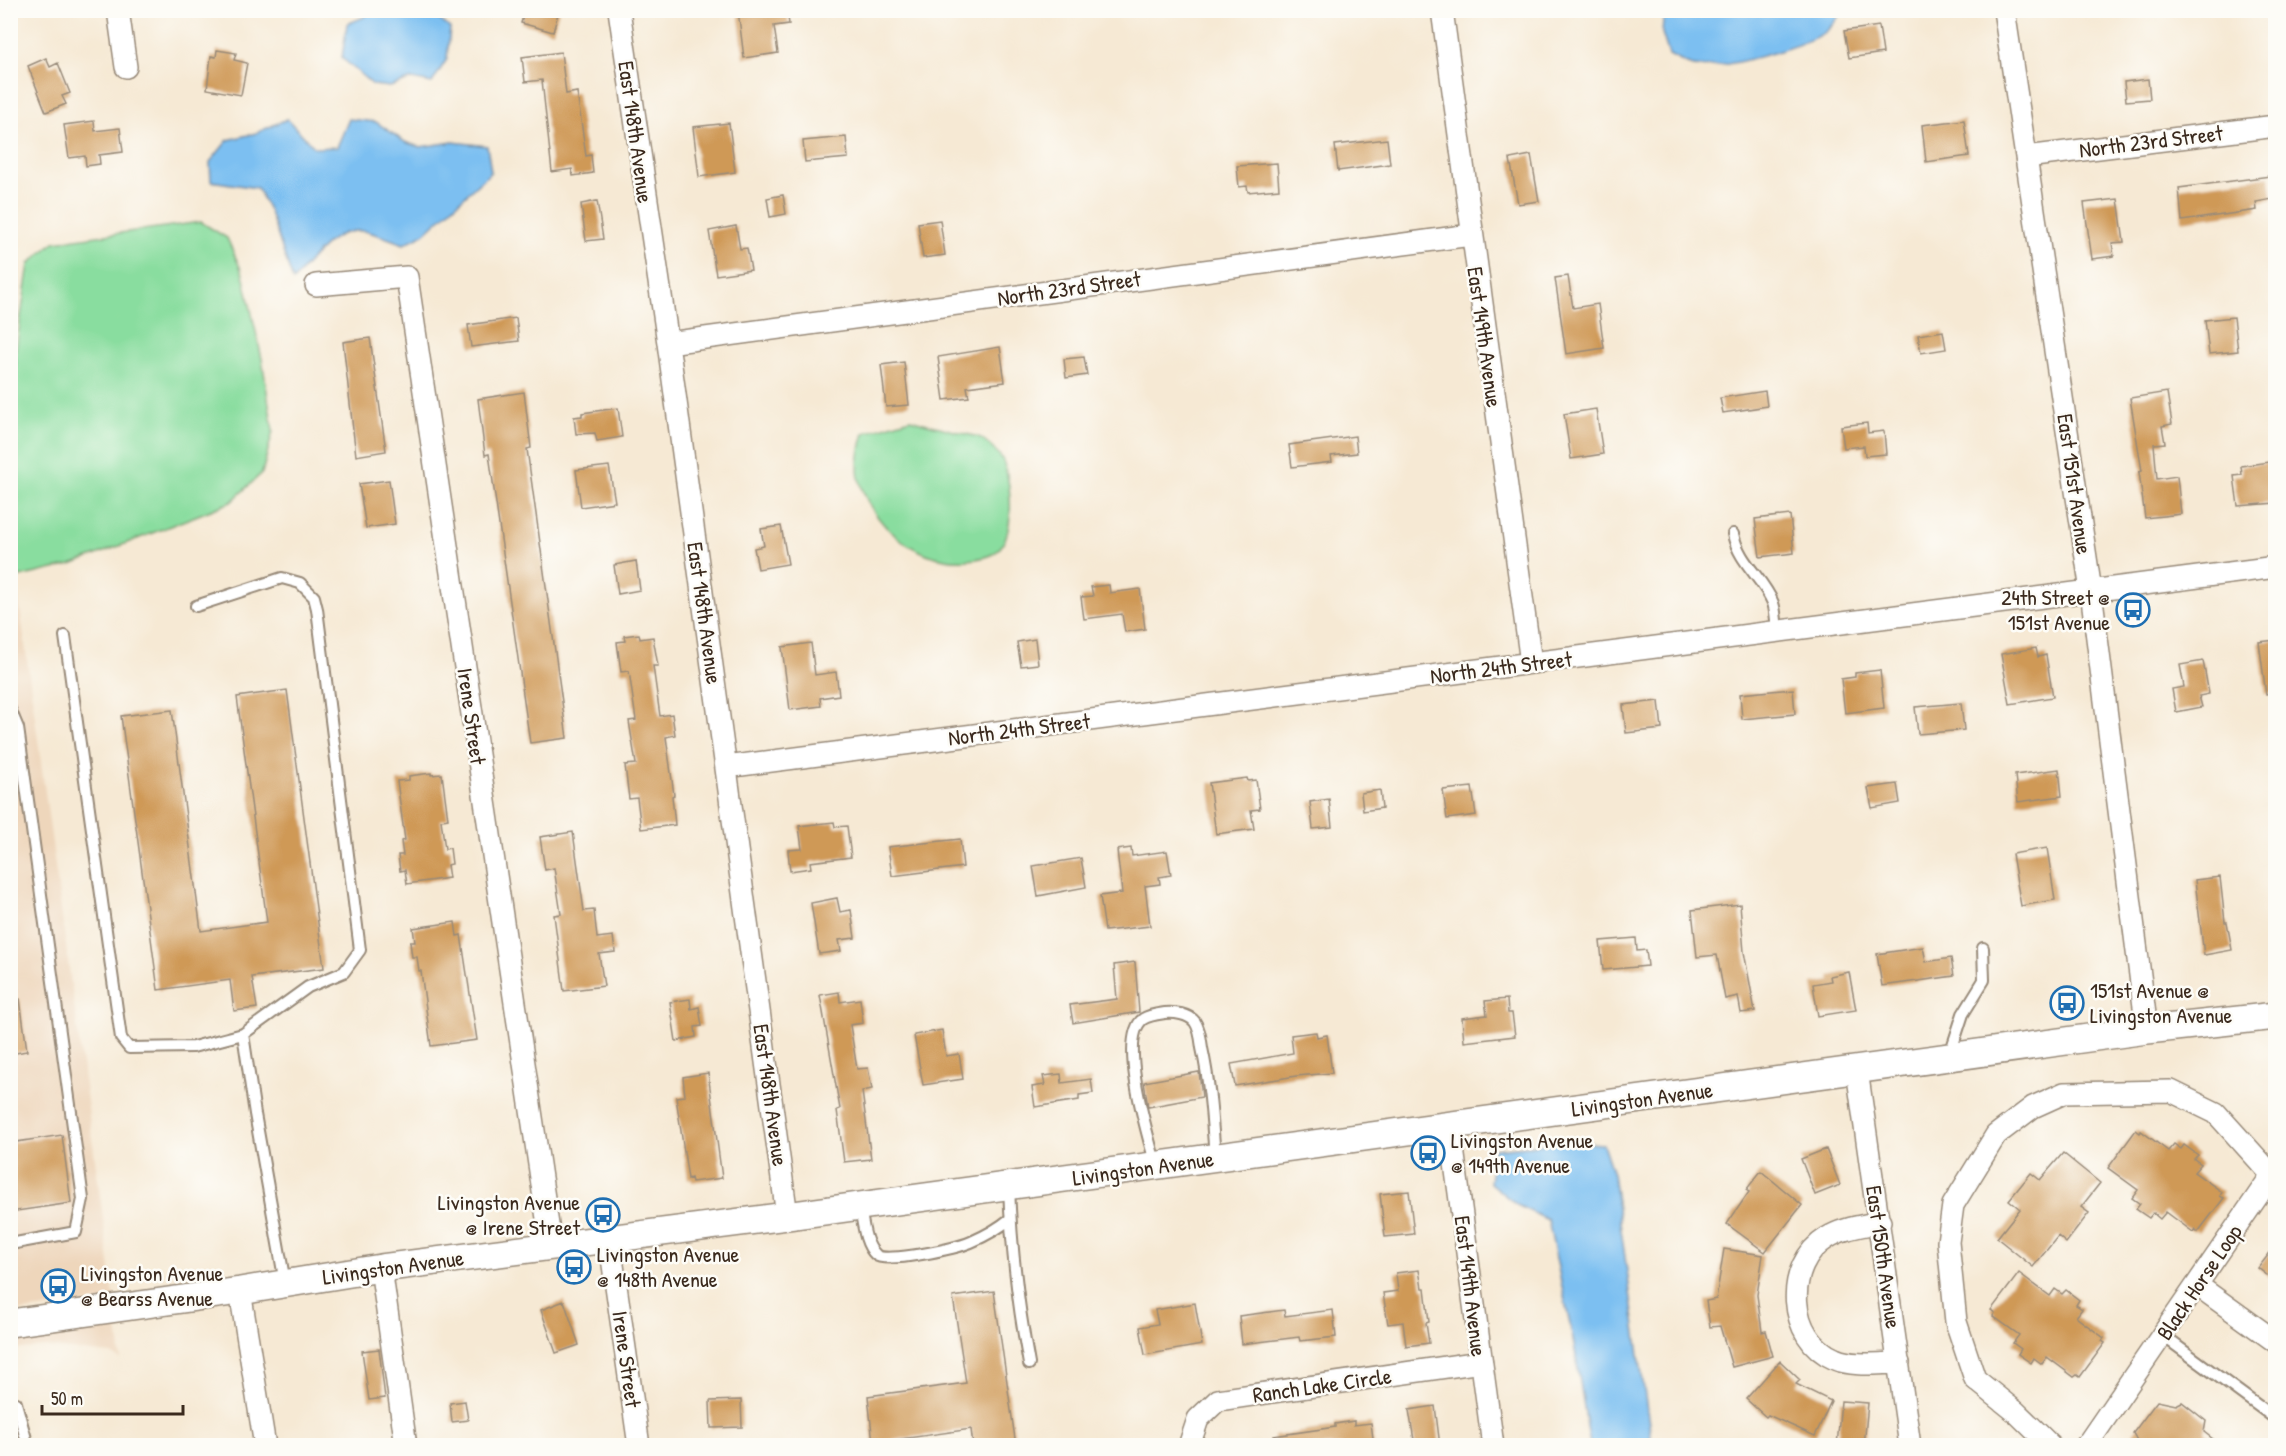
<svg xmlns="http://www.w3.org/2000/svg" width="2286" height="1456" viewBox="0 0 2286 1456" font-family="'Patrick Hand',sans-serif">
  <style>
    .built { fill: #eed6bb }
    .green { fill: #89dd9f; stroke: #62845e; stroke-width: 1.5 }
    .water { fill: #7bbff1; stroke: #5b7488; stroke-width: 1.5 }
    .building { fill: #cf9957 }
    .lines { fill: none; stroke-linecap: round; stroke-linejoin: round }
    .service-casing { stroke: #988a79; stroke-width: 14 }
    .minor-casing { stroke: #988a79; stroke-width: 24 }
    .tertiary-casing { stroke: #988a79; stroke-width: 30 }
    .service { stroke: #fff; stroke-width: 10 }
    .minor { stroke: #fff; stroke-width: 21 }
    .tertiary { stroke: #fff; stroke-width: 27 }
    .labels { text-anchor: middle; dominant-baseline: central; stroke-width: 5; stroke-linejoin: round; paint-order: stroke }
    .street-label { font-size: 22px; fill: #3b2a1e; stroke: #fdfcf7 }
    .poi-label { font-size: 22px; fill: #3b2a1e; stroke: #fdfcf7; text-anchor: start }
  </style>
  <rect width="100%" height="100%" fill="#fdfcf7"/>
  <filter id="ink" filterUnits="userSpaceOnUse"><feTurbulence type="fractalNoise" baseFrequency=".0167" numOctaves="2"/><feDisplacementMap in="SourceGraphic" scale="12" xChannelSelector="R" yChannelSelector="G"/><feConvolveMatrix kernelMatrix="1 2 1 2 8 2 1 2 1" color-interpolation-filters="sRGB"/></filter>
  <filter id="wash" filterUnits="userSpaceOnUse"><feTurbulence type="fractalNoise" baseFrequency=".008" numOctaves="4" result="noise"/><feDisplacementMap in="SourceGraphic" scale="24" xChannelSelector="R" yChannelSelector="G"/><feGaussianBlur stdDeviation="1.35" result="paint"/><feColorMatrix in="noise" values="0 0 0 0 0 0 0 0 0 0 0 0 0 0 0 0 0 1.4 0 .05"/><feComposite in="paint" operator="in"/></filter>
  <g filter="url(#wash)">
    <rect width="100%" height="100%" fill="#f6e9d4"/>
    <path class="built" d="M17 586 114 1299 10 1313V587Z
      M116 1318 121 1360 111 1354 45 1347 11 1350 10 1333Z"/>
    <path class="green" d="M201 222 227 238 243 274 262 359 273 431 262 473 231 502 71 565 11 579V409L15 403 16 349 29 264 54 242Z
      M910 419C928 424 945 429 963 433 968 435 976 436 981 438 987 442 1000 454 1003 461 1012 484 1018 547 988 556 932 574 872 533 859 478 856 463 860 447 864 433Z"/>
    <path class="water" d="M369 11H428L450 28 447 59 432 83 412 79 390 87 373 85 342 58 347 24 364 17Z
      M1664 11V10L1842 11C1837 19 1832 27 1825 32 1804 47 1713 73 1690 65 1683 63 1676 58 1669 55L1662 33Z
      M287 119 315 148 337 147 349 119 376 122 405 142 420 147 453 142 487 146 491 172 424 234 404 244C392 240 380 235 368 232 334 224 312 259 293 281L270 212 257 188 211 181 210 162 228 140 256 133Z
      M1570 1142 1603 1144 1613 1174 1652 1445H1590L1574 1344 1548 1220 1517 1205 1490 1183 1494 1149Z"/>
    <g id="blocks">
      <path class="building" d="M525 10H559L553 32 521 23Z
        M738 10H787L789 24 774 26 778 53 744 58Z
        M1879 26 1883 53 1849 58 1844 31Z
        M217 50 236 53 234 60 247 63 241 95 207 89 211 56 216 57Z
        M561 52 566 94 577 92 586 156 591 155 593 173 573 176 572 169 552 172 542 80 525 82 522 57Z
        M46 58 50 67 58 63 70 93 62 96 66 104 46 112 28 66Z
        M2148 79 2150 99 2126 101 2124 82Z
        M1964 120 1969 156 1926 162 1922 125Z
        M94 121 95 131 120 128 123 152 99 155 100 164 86 166 85 156 69 158 64 125Z
        M729 123 735 172 699 177 693 127Z
        M846 137 848 158 805 162 803 141Z
        M1387 139 1390 164 1338 171 1335 145Z
        M1531 155 1539 201 1518 204 1510 159Z
        M1277 163 1279 189 1248 192 1247 186 1239 187 1237 166Z
        M2270 176 2273 199 2256 202 2257 210 2182 221 2179 188Z
        M783 195 786 214 770 217 767 198Z
        M2118 199 2124 242 2112 243 2114 256 2092 259 2084 203Z
        M597 201 603 239 586 241 581 204Z
        M940 220 945 255 923 258 918 223Z
        M736 226 740 249 747 248 751 270 716 275 709 231Z
        M1568 276 1573 308 1598 304 1604 348 1566 354 1555 278Z
        M2234 317 2238 351 2209 354 2205 320Z
        M516 318 519 341 471 347 468 325Z
        M1943 331 1946 349 1921 353 1918 335Z
        M370 338 386 451 356 456 343 342Z
        M1000 347 1005 382 967 387 969 397 944 400 938 357Z
        M1084 357 1087 375 1066 378 1064 359Z
        M904 362 909 405 886 407 881 365Z
        M1765 391 1767 406 1723 413 1720 398Z
        M524 392 531 448 527 449 567 738 530 743 489 454 485 455 478 399Z
        M2167 392 2172 424 2162 426 2165 443 2154 444 2157 479 2177 476 2181 514 2145 518 2139 472 2142 471 2130 398Z
        M618 408 622 437 597 441 595 433 576 434 574 417 582 416V413Z
        M1596 409 1603 454 1571 459 1564 414Z
        M1867 423 1868 433 1884 431 1886 454 1865 456 1864 446 1844 448 1841 426Z
        M1355 436 1357 453 1331 456 1332 462 1292 467 1289 445Z
        M2276 461V503L2238 506 2234 476 2242 475 2241 466Z
        M609 466 615 502 581 507 576 470Z
        M389 480 395 524 366 528 359 484Z
        M1790 515 1794 553 1760 557 1755 519Z
        M781 526 788 564 758 569 754 548 764 546 761 529Z
        M636 561 640 590 618 594 614 565Z
        M1109 585 1110 593 1140 589 1145 629 1125 632 1122 614 1084 619 1081 597 1093 596 1091 587Z
        M639 634 640 639 653 637 658 666H653L660 716 672 714 675 735 666 737 674 795 672 796 675 825 641 829 637 798 629 799 625 765 636 764 629 721 636 720 629 671 621 672 617 642 625 641 624 636Z
        M1035 639 1038 664 1021 666 1017 642Z
        M2276 640V693L2266 694 2259 642Z
        M811 643 815 675 836 672 839 695 820 698 821 706 790 710 782 647Z
        M2036 648 2038 657 2046 655 2053 697 2010 704 2001 654Z
        M2203 661 2209 694 2199 696 2202 707 2176 712 2172 689 2184 687 2180 665Z
        M1880 670 1884 708 1845 713 1841 679 1855 677V673Z
        M1793 689 1795 714 1742 719 1740 694Z
        M287 690 324 968 252 977 257 1008 234 1011 230 980 158 990 121 716 172 710 201 931 267 922 237 697Z
        M1659 701 1662 729 1626 733 1623 705Z
        M1961 703 1964 730 1918 734 1915 707Z
        M2059 769 2062 796 2018 802 2015 775Z
        M431 773V775L442 774 448 819 441 820 445 849 450 848 452 864 447 865 449 878 407 884 405 870 400 871 398 855H403L401 841 405 840 397 781 409 780V776Z
        M1247 778 1248 781 1256 780 1260 809 1251 810 1254 829 1216 834 1209 783Z
        M1897 784 1900 803 1872 808 1868 788Z
        M1472 787 1476 815 1447 819 1443 790Z
        M1380 790 1382 808 1363 811 1361 793Z
        M1329 799 1332 827 1313 829 1310 802Z
        M834 822 835 827 847 826 851 857 810 862 811 868 790 871 788 850 802 849 799 826Z
        M573 832 584 911 594 910 597 938 613 936 615 952 599 954 604 986 564 991 554 915 561 914 554 868 545 870 540 837Z
        M960 839 963 867 892 876 888 847Z
        M1131 848 1132 856 1167 851 1171 875 1159 877 1160 884 1145 886 1150 926 1105 931 1100 896 1122 893 1117 850Z
        M2047 848 2055 900 2021 906 2012 854Z
        M1081 858 1086 887 1038 896 1033 866Z
        M2220 877 2225 922H2227L2232 950 2204 955 2195 880Z
        M837 898 840 912 851 910 855 938 839 940 841 951 819 954 811 903Z
        M1740 904 1744 952 1755 1011 1741 1013 1738 996 1725 999 1717 955 1697 957 1692 910Z
        M455 922 457 936 461 935 477 1040 431 1046 421 971H419L417 957H412L410 942H415L413 928Z
        M1636 938 1637 951 1646 950 1648 966 1603 970 1600 941Z
        M1923 947 1926 962 1951 958 1954 976 1882 986 1877 954Z
        M1135 962 1139 1012 1073 1023 1070 1005 1117 999 1114 965Z
        M1849 972 1856 1010 1818 1016 1813 984 1831 981 1830 976Z
        M839 992 840 1002 860 999 863 1023 850 1025 857 1069 868 1068 872 1089 862 1091 871 1159 844 1162 837 1110 840 1109 820 995Z
        M20 999 27 1051 10 1054V1000Z
        M690 999 691 1009 699 1007 702 1026 695 1027 696 1037 676 1041 670 1002Z
        M1507 999 1508 1013H1512L1515 1036 1464 1042 1462 1018 1487 1015 1485 1001Z
        M942 1030 946 1056 959 1054 963 1079 923 1085 914 1035Z
        M1316 1032 1317 1037 1327 1035 1332 1073 1296 1076 1235 1086 1231 1064 1293 1053 1291 1035Z
        M1199 1072 1202 1097 1148 1107 1144 1082Z
        M708 1073 722 1178 692 1182 691 1178 688 1179 676 1097 685 1096 683 1077Z
        M1061 1074 1062 1083 1091 1079 1093 1093 1079 1095V1100L1035 1107 1032 1087 1045 1085 1043 1076Z
        M2136 1130 2140 1133 2141 1131 2168 1151 2174 1144 2181 1149 2184 1145 2198 1155 2194 1159 2201 1164 2194 1172 2222 1192 2220 1196 2224 1198 2198 1232 2195 1229 2193 1232 2166 1212 2160 1219 2153 1213 2149 1218 2136 1209 2140 1204 2132 1198 2138 1190 2108 1168Z
        M62 1135 71 1203 10 1212V1143Z
        M1826 1149 1840 1185 1815 1195 1801 1159Z
        M2063 1153 2100 1183 2081 1207 2089 1213 2066 1243 2058 1236 2033 1267 1997 1238 2020 1209 2009 1200 2031 1173 2040 1180Z
        M1761 1171 1802 1205 1765 1252 1727 1224 1749 1192 1746 1190Z
        M1409 1191 1414 1234 1385 1237 1380 1194Z
        M2276 1245V1282L2258 1268Z
        M1724 1249 1763 1255 1757 1295 1762 1332 1766 1331 1773 1356 1732 1367 1720 1326 1710 1327 1706 1301 1716 1299Z
        M1419 1270 1422 1288H1425L1429 1322 1426 1323 1429 1343 1406 1346 1403 1322 1388 1324 1383 1293 1398 1291 1396 1273Z
        M2019 1273 2050 1296 2055 1289 2062 1294 2066 1290 2079 1300 2076 1305 2082 1309 2076 1317 2104 1338 2102 1341 2105 1343 2080 1377 2077 1375 2074 1377 2047 1357 2042 1364 2034 1358 2031 1363 2018 1354 2021 1349 2013 1343 2019 1335 1993 1316 1995 1313 1991 1310Z
        M994 1291 1016 1446H973L971 1429 873 1443 868 1396 966 1383 953 1297Z
        M564 1301 579 1345 556 1353 541 1310Z
        M1195 1303 1202 1345 1145 1355 1140 1327 1158 1324 1155 1310Z
        M1284 1310 1285 1316 1333 1310 1336 1337 1300 1341 1299 1337 1242 1344 1239 1316Z
        M379 1349 385 1398 369 1400 362 1351Z
        M1780 1361 1800 1380 1796 1384 1831 1401 1815 1436 1768 1415 1766 1417 1746 1399Z
        M741 1400 742 1427 711 1428 710 1401Z
        M465 1401 468 1420 452 1422 450 1403Z
        M1841 1401 1868 1403 1864 1446H1837Z
        M2157 1401 2176 1405 2182 1402 2206 1421 2204 1432 2222 1446H2140L2133 1433Z
        M1435 1406 1440 1446H1415L1409 1410Z
        M1354 1421V1425L1371 1423 1374 1446H1275L1274 1436 1335 1427V1424Z"/>
    </g>
  </g>
  <g filter="url(#ink)">
    <use href="#blocks" fill-opacity="0" stroke="#988a79" stroke-width="1.5"/>
    <g class="lines">
      <defs>
        <path id="service" d="M1733 534C1739 563 1763 578 1773 603 1776 612 1776 623 1777 632
          M196 606 282 578 300 583 314 597 317 609 360 950 344 972 308 987 243 1034 255 1114 285 1283
          M65 636 121 1038 129 1048 193 1047 243 1034
          M10 709 18 728 83 1199 76 1232 10 1244
          M1950 1054 1963 1014 1984 980 1983 948
          M1156 1166C1149 1138 1117 1039 1143 1019 1149 1015 1158 1014 1165 1013 1174 1012 1189 1014 1195 1022 1200 1029 1201 1040 1202 1048 1210 1084 1212 1120 1215 1157
          M1009 1186C1011 1246 1018 1305 1029 1364
          M860 1207C863 1222 864 1244 876 1255 885 1264 957 1248 971 1242 985 1236 998 1229 1010 1219
          M2162 1335 2276 1419
          M10 1402 16 1403 28 1446"/>
        <path id="minor" d="M118 10 126 67
          M619 10 668 343 787 1216
          M1442 10 1531 663
          M2004 10 2091 591 2147 1030
          M2026 157 2276 126
          M316 285 407 277 551 1245
          M668 343 1471 235
          M726 767 2276 567
          M1857 1070 1910 1446
          M1450 1126 1493 1446
          M1880 1222C1863 1226 1842 1228 1827 1238 1783 1265 1787 1339 1835 1359 1853 1367 1880 1363 1899 1363
          M609 1237 639 1446
          M381 1268 406 1446
          M2197 1285 2276 1342
          M240 1291 265 1446
          M1189 1446 1198 1419 1218 1400 1481 1362
          M2051 1446 2016 1412 1975 1379 1956 1322 1948 1242 1953 1205 1996 1135 2033 1107 2064 1093 2171 1091 2216 1113 2272 1175 2086 1446"/>
        <path id="tertiary" d="M10 1323 240 1291 381 1268 787 1216 2147 1030 2276 1016"/>
      </defs>
      <use href="#service" class="service-casing"/>
      <use href="#minor" class="minor-casing"/>
      <use href="#tertiary" class="tertiary-casing"/>
      <use href="#service" class="service"/>
      <use href="#minor" class="minor"/>
      <use href="#tertiary" class="tertiary"/>
    </g>
  </g>
  <defs>
    <symbol id="bus-ring" viewBox="-11 -11 22 22"><circle r="9.5" fill="#fdfcf7" stroke="#1f6fb2" stroke-width="1.5"/><path d="M-5-6H5V4H4V6H2V4H-2V6H-4V4H-5ZM-3.5-4V0h7V-4ZM-3.5 1.2v1.5H-2V1.2ZM2 1.2v1.5H3.5V1.2Z" fill="#1f6fb2"/></symbol>
  </defs>
  <g fill-rule="evenodd">
    <use href="#bus-ring" x="2114" y="591" width="38" height="38"/>
    <use href="#bus-ring" x="2048" y="984" width="38" height="38"/>
    <use href="#bus-ring" x="1409" y="1134" width="38" height="38"/>
    <use href="#bus-ring" x="584" y="1196" width="38" height="38"/>
    <use href="#bus-ring" x="555" y="1248" width="38" height="38"/>
    <use href="#bus-ring" x="39" y="1267" width="38" height="38"/>
  </g>
  <g class="labels">
    <g class="street-label">
      <text transform="translate(636 132) rotate(82)">East 148th Avenue</text>
      <text transform="translate(2151 141) rotate(-7)">North 23rd Street</text>
      <text transform="translate(1069 288) rotate(-8)">North 23rd Street</text>
      <text transform="translate(1485 337) rotate(82)">East 149th Avenue</text>
      <text transform="translate(2075 484) rotate(82)">East 151st Avenue</text>
      <text transform="translate(705 613) rotate(82)">East 148th Avenue</text>
      <text transform="translate(1501 667) rotate(-7)">North 24th Street</text>
      <text transform="translate(472 716) rotate(82)">Irene Street</text>
      <text transform="translate(1019 729) rotate(-7)">North 24th Street</text>
      <text transform="translate(771 1095) rotate(82)">East 148th Avenue</text>
      <text transform="translate(1642 1099) rotate(-8)">Livingston Avenue</text>
      <text transform="translate(1143 1168) rotate(-8)">Livingston Avenue</text>
      <text transform="translate(1884 1257) rotate(82)">East 150th Avenue</text>
      <text transform="translate(393 1267) rotate(-8)">Livingston Avenue</text>
      <text transform="translate(2199 1282) rotate(-56)">Black Horse Loop</text>
      <text transform="translate(1471 1286) rotate(83)">East 149th Avenue</text>
      <text transform="translate(627 1359) rotate(82)">Irene Street</text>
      <text transform="translate(1322 1385) rotate(-8)">Ranch Lake Circle</text>
    </g>
    <g class="poi-label">
      <text x="2110" y="597" text-anchor="end">24th Street @<tspan x="2110" dy="25">151st Avenue</tspan></text>
      <text x="2090" y="990">151st Avenue @<tspan x="2090" dy="25">Livingston Avenue</tspan></text>
      <text x="1451" y="1140">Livingston Avenue<tspan x="1451" dy="25">@ 149th Avenue</tspan></text>
      <text x="580" y="1202" text-anchor="end">Livingston Avenue<tspan x="580" dy="25">@ Irene Street</tspan></text>
      <text x="597" y="1254">Livingston Avenue<tspan x="597" dy="25">@ 148th Avenue</tspan></text>
      <text x="81" y="1273">Livingston Avenue<tspan x="81" dy="25">@ Bearss Avenue</tspan></text>
    </g>
  </g>
  <rect width="2286" height="1456" fill="none" stroke="#fdfcf7" stroke-width="36"/>
  <path d="M42 1405v9h141v-9" fill="none" stroke="#3b2a1e" stroke-width="3"/>
  <text x="51" y="1405" font-size="18" fill="#3b2a1e" stroke="#fdfcf7" stroke-width="4.5" paint-order="stroke">50 m</text>
</svg>
